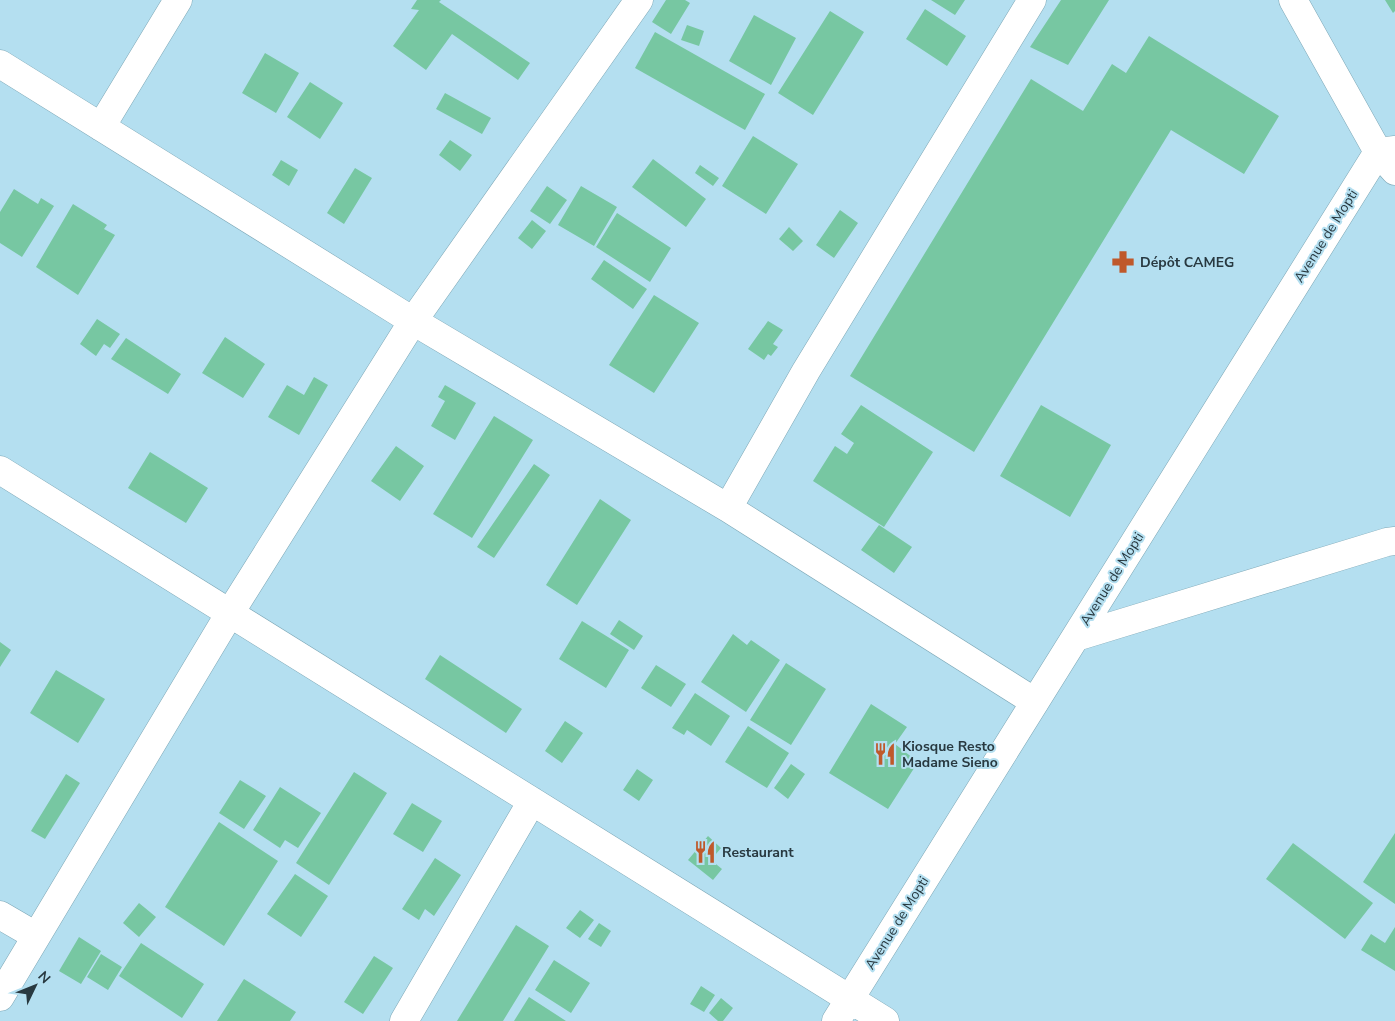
<svg xmlns="http://www.w3.org/2000/svg" width="1395" height="1021" viewBox="0 0 1395 1021" font-family="'Nunito Sans',sans-serif">
  <style>
    .building { fill: #77c7a2 }
    .lines { fill: none; stroke-linecap: round; stroke-linejoin: round }
    .minor-casing { stroke: #7da7b6; stroke-width: 29 }
    .minor { stroke: #fff; stroke-width: 28 }
    .labels { text-anchor: middle; dominant-baseline: central; stroke-width: 4; stroke-linejoin: round; paint-order: stroke }
    .street-label { font-size: 14px; fill: #283940; stroke: #b4dff0 }
    .poi-label { font-size: 14px; font-weight: bold; fill: #283940; stroke: #b4dff0; text-anchor: start }
  </style>
  <rect width="100%" height="100%" fill="#b4dff0"/>
  <path class="building" d="M417 0H441L439 2 530 63 518 80 452 34 426 70 393 46 419 10 411 9Z
    M666 0H685L690 3 671 34 652 22Z
    M931 0H965L955 15Z
    M1061 0H1109L1068 65 1030 47Z
    M1385 0H1395V11L1393 13Z
    M925 9 966 36 947 66 906 39Z
    M830 11 864 32 813 115 778 93Z
    M754 15 796 38 771 85 729 61Z
    M687 25 704 31 699 46 681 40Z
    M655 32 765 94 745 130 635 68Z
    M1149 36 1279 116 1244 174 1171 130 974 452 850 376 1031 79 1083 111 1112 64 1126 73Z
    M265 53 299 73 276 113 242 93Z
    M310 82 343 103 320 139 287 117Z
    M445 93 491 118 482 134 436 109Z
    M753 136 798 164 766 214 722 186Z
    M450 140 472 155 460 171 439 155Z
    M653 159 706 199 686 227 632 187Z
    M281 160 298 170 289 186 272 175Z
    M700 165 719 178 713 186 695 173Z
    M355 168 372 178 344 224 327 213Z
    M547 186 567 200 550 224 530 211Z
    M581 186 617 207 594 246 558 225Z
    M14 189 38 204 41 198 54 206 22 257 0 243V212Z
    M73 204 107 225 104 229 115 235 78 295 36 267Z
    M840 210 858 223 834 258 816 245Z
    M617 213 671 248 650 282 596 247Z
    M532 220 546 231 532 249 518 238Z
    M789 227 803 241 793 251 779 239Z
    M604 260 647 289 633 309 591 279Z
    M654 295 699 323 654 393 609 365Z
    M97 319 120 334 110 348 104 344 96 356 80 344Z
    M768 321 783 330 773 344 778 347 771 356 768 354 764 360 748 349Z
    M225 337 265 364 243 398 202 373Z
    M126 338 181 374 168 394 111 359Z
    M314 377 328 385 299 435 268 417 287 385 304 395Z
    M445 385 476 403 455 440 431 426 445 401 438 397Z
    M861 405 933 452 884 527 813 481 835 446 847 454 854 443 841 434Z
    M1041 405 1111 445 1070 517 1000 476Z
    M494 416 533 440 472 538 433 514Z
    M396 446 424 466 400 501 371 481Z
    M150 452 208 488 186 523 128 488Z
    M534 464 550 475 494 558 477 547Z
    M600 499 631 520 577 605 546 585Z
    M879 525 912 547 894 573 861 550Z
    M619 620 643 636 634 650 610 634Z
    M582 621 629 650 606 688 559 659Z
    M733 634 747 645 751 640 780 660 746 712 701 682Z
    M0 642 11 650 0 667Z
    M440 655 522 709 506 733 425 679Z
    M786 663 826 689 791 745 750 720Z
    M656 665 686 684 671 707 641 688Z
    M56 670 105 699 78 743 30 713Z
    M695 693 730 716 711 746 687 730 684 735 672 728Z
    M871 704 907 727 895 744 918 762 888 809 829 773Z
    M565 721 583 733 562 763 545 751Z
    M748 726 789 753 767 788 725 762Z
    M791 764 805 774 788 799 774 788Z
    M637 769 653 780 639 801 623 790Z
    M354 772 387 793 329 885 296 863Z
    M66 774 80 783 45 839 31 831Z
    M240 780 266 796 244 829 219 813Z
    M280 787 321 813 298 848 285 840 280 848 253 830Z
    M412 803 442 821 423 852 393 834Z
    M219 822 278 861 224 946 165 907Z
    M1395 833V904L1363 882Z
    M708 836 721 848 711 860 722 869 713 880 688 860Z
    M1293 843 1373 903 1345 939 1266 879Z
    M435 858 461 875 434 916 425 909 419 920 402 909Z
    M295 874 328 896 301 937 267 914Z
    M139 903 156 917 139 937 123 923Z
    M580 910 594 920 580 938 566 928Z
    M599 923 611 931 601 947 588 939Z
    M516 925 549 946 503 1021H457Z
    M1395 927V971L1361 950 1371 934 1385 943Z
    M79 937 101 951 81 984 59 971Z
    M141 943 204 984 182 1018 119 976Z
    M101 954 122 967 108 990 87 977Z
    M374 956 393 968 363 1014 344 1002Z
    M554 960 590 983 571 1013 535 990Z
    M244 979 296 1012 290 1021H217Z
    M701 986 715 995 704 1012 690 1004Z
    M529 997 566 1021H514Z
    M721 998 733 1008 723 1021H718L709 1013Z"/>
  <g class="lines">
    <defs>
      <path id="minor" d="M1032 0 806 371 728 508 1035 702
        M1293 0 1378 152 1395 171
        M0 64 413 321 728 508
        M101 127 178 0
        M0 470 885 1021
        M1076 637 1387 542 1395 541
        M0 915 36 936
        M0 997 230 613 413 321 639 0
        M404 1021 532 801
        M836 1021 1378 152 1395 150"/>
    </defs>
    <use href="#minor" class="minor-casing"/>
    <use href="#minor" class="minor"/>
  </g>
  <defs>
    <symbol id="pharmacy-bare" viewBox="-9 -9 18 18"><path d="M-2-6h4v4h4v4h-4v4h-4v-4h-4v-4h4Z" fill="#bf592b" stroke="#b4dff0" stroke-width="2.5" paint-order="stroke"/></symbol>
    <symbol id="restaurant-bare" viewBox="-9 -9 18 18"><path d="M-5-6h1v4h1v-4h1v4h1v-4h1v5L-1.5 .5V6h-2V.5L-5-1ZM5-6V6H3V1.5H1.5Q1.5-4 5-6Z" fill="#bf592b" stroke="#b4dff0" stroke-width="2.5" paint-order="stroke"/></symbol>
  </defs>
  <g fill-rule="evenodd">
    <use href="#pharmacy-bare" x="1107" y="246" width="32" height="32"/>
    <use href="#restaurant-bare" x="869" y="738" width="32" height="32"/>
    <use href="#restaurant-bare" x="689" y="836" width="32" height="32"/>
  </g>
  <g class="labels">
    <g class="street-label">
      <text transform="translate(1326 236) rotate(-58)">Avenue de Mopti</text>
      <text transform="translate(1112 579) rotate(-58)">Avenue de Mopti</text>
      <text transform="translate(897 923) rotate(-58)">Avenue de Mopti</text>
    </g>
    <g class="poi-label">
      <text x="1140" y="262">Dépôt CAMEG</text>
      <text x="902" y="746">Kiosque Resto<tspan x="902" dy="16">Madame Sieno</tspan></text>
      <text x="722" y="852">Restaurant</text>
    </g>
  </g>
  <g transform="translate(35 986) rotate(47)" stroke="#b4dff0" stroke-width="4" paint-order="stroke">
  <path d="M0-4L9 19L0 12L-9 19Z" fill="#283940"/>
  <text y="-8" font-size="14" font-weight="bold" text-anchor="middle" fill="#283940">N</text>
  </g>
</svg>
